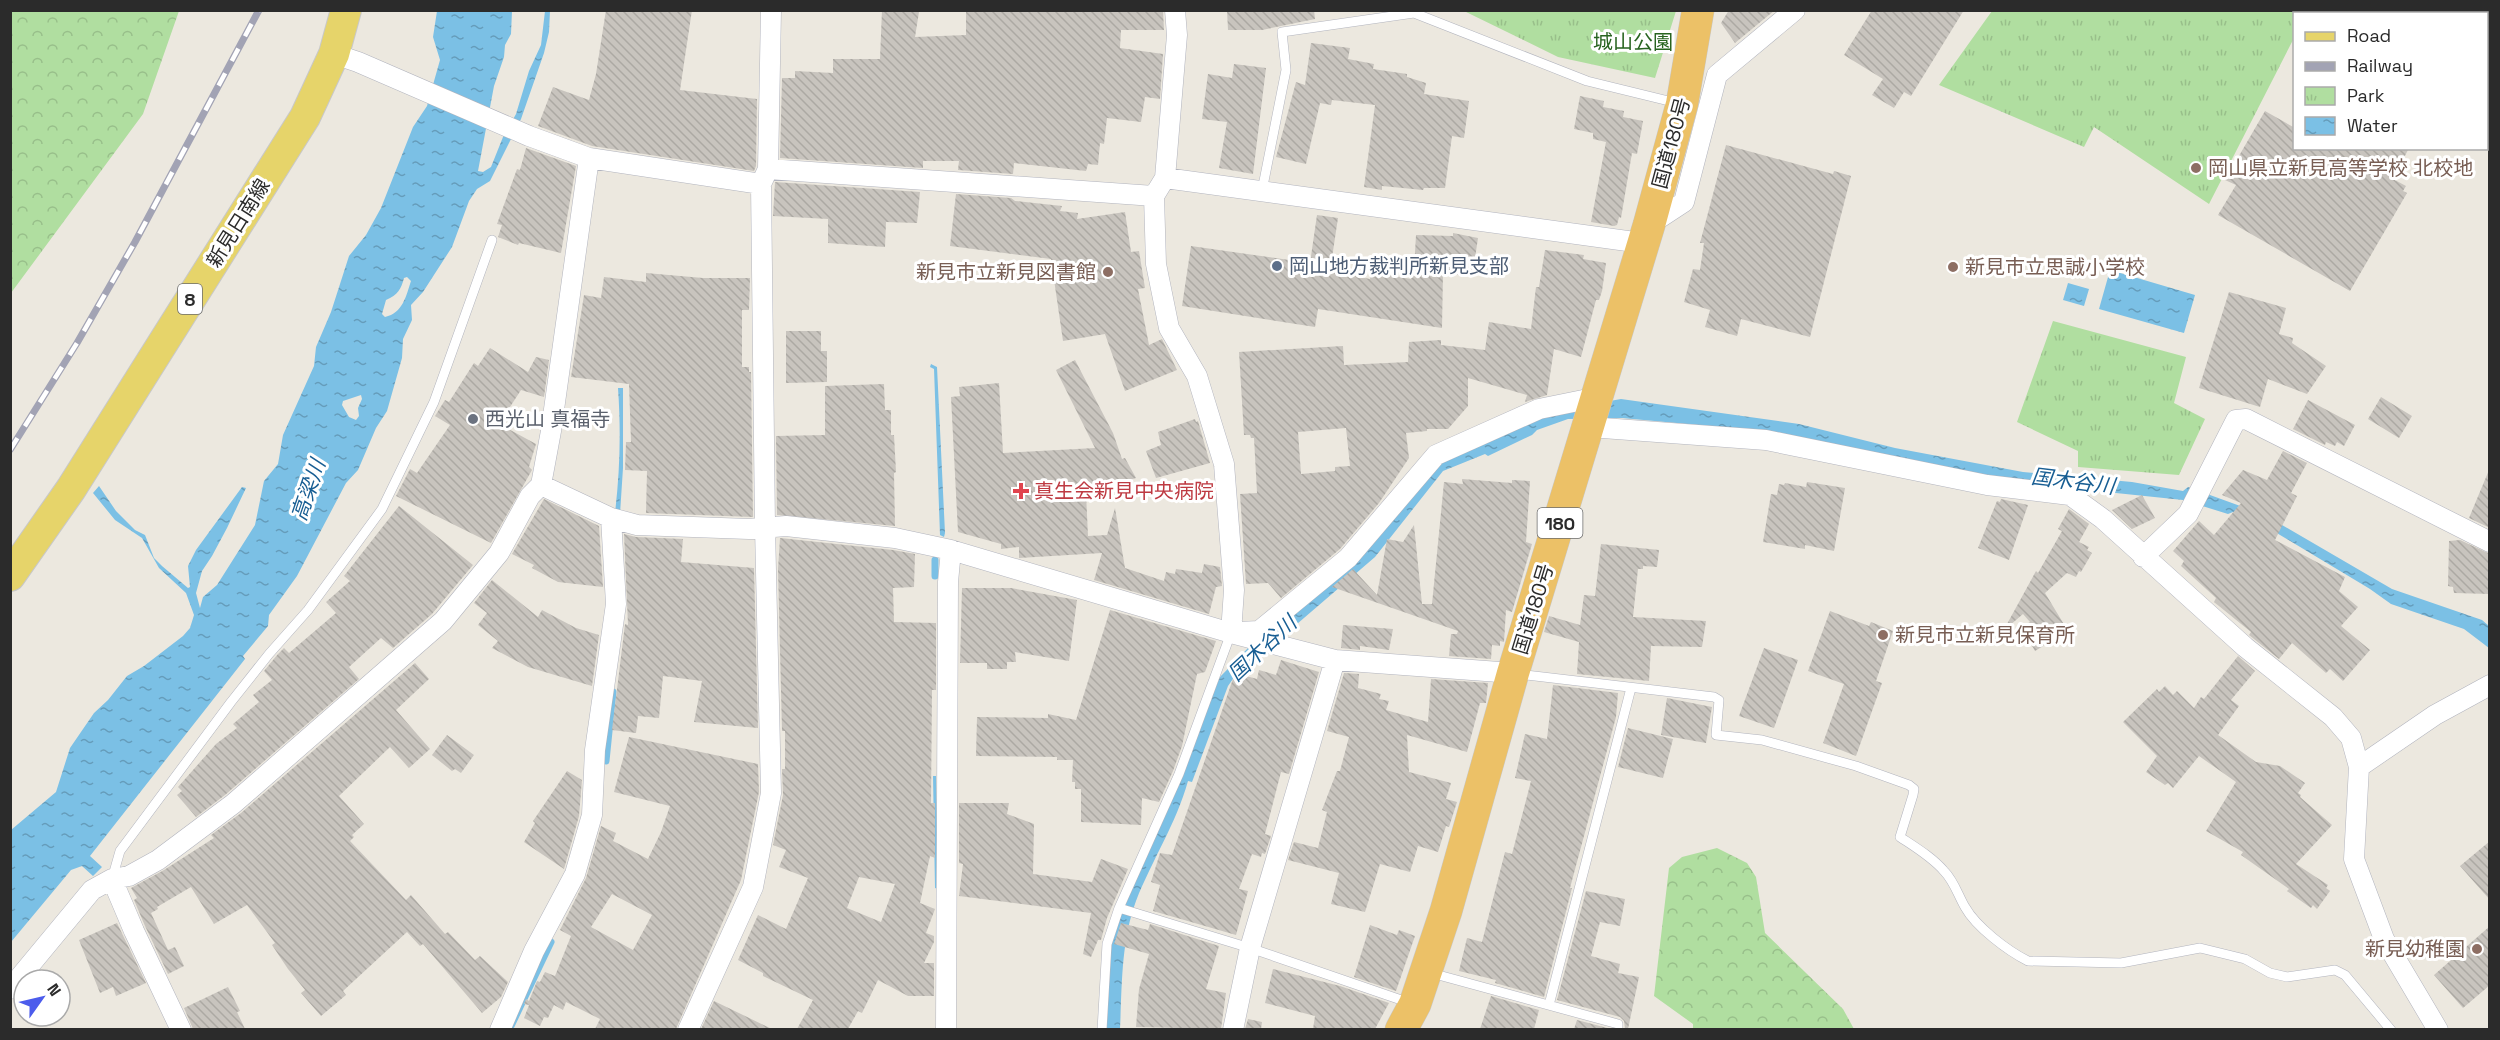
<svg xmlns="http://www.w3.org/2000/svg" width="2500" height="1040" viewBox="0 0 2500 1040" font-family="'Space Grotesk','Noto Sans JP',sans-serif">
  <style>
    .forest { fill: url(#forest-crowns) }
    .park { fill: url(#park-tufts) }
    .water { fill: url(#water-ripples); fill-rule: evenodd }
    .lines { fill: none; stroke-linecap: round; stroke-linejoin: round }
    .stream { stroke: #7bc0e5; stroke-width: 7 }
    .building { fill: url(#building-back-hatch); fill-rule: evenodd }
    .service-casing { stroke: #b2b4be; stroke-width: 10 }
    .minor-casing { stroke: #b2b4be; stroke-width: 21 }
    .primary-casing { stroke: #c8c8c8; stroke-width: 32 }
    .trunk-casing { stroke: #c8c8c8; stroke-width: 33 }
    .service { stroke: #fff; stroke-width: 9 }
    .minor { stroke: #fff; stroke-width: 20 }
    .primary { stroke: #e6d46a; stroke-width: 30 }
    .trunk { stroke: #ecc167; stroke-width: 32 }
    .rail-casing { stroke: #a2a3b4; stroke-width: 7 }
    .rail { stroke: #fff; stroke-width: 4.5; stroke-dasharray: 14; stroke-linecap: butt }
    .education-dot { fill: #8d6e63; stroke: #fff; stroke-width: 2 }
    .service-dot { fill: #5c6f8a; stroke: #fff; stroke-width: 2 }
    .worship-dot { fill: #6b7280; stroke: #fff; stroke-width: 2 }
    .health-dot { fill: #e0444e; stroke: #fff; stroke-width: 2 }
    .labels { text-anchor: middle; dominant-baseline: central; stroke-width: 6; stroke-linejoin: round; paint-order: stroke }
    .shield { fill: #fff; stroke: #6b6b6b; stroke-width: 1.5 }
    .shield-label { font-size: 18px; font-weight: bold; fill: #2b2b2b }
    .park-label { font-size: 20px; fill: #286420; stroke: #fff }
    .street-label { font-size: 20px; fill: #2b2b2b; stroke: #fff }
    .education-label { font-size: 20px; fill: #785e54; stroke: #fff; text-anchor: start }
    .service-label { font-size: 20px; fill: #4e5e75; stroke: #fff; text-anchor: start }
    .worship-label { font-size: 20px; fill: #5b616d; stroke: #fff; text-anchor: start }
    .health-label { font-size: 20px; fill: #be3a42; stroke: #fff; text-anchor: start }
    .water-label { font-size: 21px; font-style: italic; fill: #185e93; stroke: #fff }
  </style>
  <defs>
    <pattern id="forest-crowns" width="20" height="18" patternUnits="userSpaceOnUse" patternTransform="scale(1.5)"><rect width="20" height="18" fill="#b0dea0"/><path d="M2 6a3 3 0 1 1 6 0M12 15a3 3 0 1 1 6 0" fill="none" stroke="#98bf8a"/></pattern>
    <pattern id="park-tufts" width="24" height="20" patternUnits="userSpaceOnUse" patternTransform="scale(1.5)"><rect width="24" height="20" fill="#b0dea0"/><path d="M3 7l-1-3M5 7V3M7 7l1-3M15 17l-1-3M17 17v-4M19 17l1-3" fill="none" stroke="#98bf8a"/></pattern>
    <pattern id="water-ripples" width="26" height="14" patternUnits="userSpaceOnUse" patternTransform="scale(1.5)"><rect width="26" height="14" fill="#7bc0e5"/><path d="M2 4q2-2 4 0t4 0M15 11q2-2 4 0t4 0" fill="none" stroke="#659cba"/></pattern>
    <pattern id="building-back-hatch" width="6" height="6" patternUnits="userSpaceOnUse" patternTransform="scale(1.5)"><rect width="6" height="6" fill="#c8c4be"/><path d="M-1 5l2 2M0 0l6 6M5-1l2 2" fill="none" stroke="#aca9a3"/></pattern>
  </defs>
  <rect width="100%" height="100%" fill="#ece8df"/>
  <path class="forest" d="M11 10 179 11 143 114 11 293Z
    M1717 848 1747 863 1756 877 1765 933 1843 1009 1854 1029H1693V1024L1654 996 1669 868 1682 857Z"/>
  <path class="park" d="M1464 11H1676L1655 78 1558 57Z
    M1992 11V10L2308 11 2307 13 2294 14V38L2209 204 2094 127 2084 147 1939 85Z
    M2053 321 2186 357 2174 403 2205 419 2179 475 2078 467V451L2017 422Z"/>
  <path class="water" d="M437 11H512L511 34 505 45 504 57 494 86 478 171 483 172 491 167 503 137 516 114 529 71 541 45 545 11H550L549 32 544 53 521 119 490 181 477 189 469 201 452 247 423 292 411 305 412 320 403 339 402 358 387 411 376 428 358 470 346 483 297 576 269 615 268 626 243 656 245 659 90 856 102 867 93 876 82 866 71 870 11 942V830L56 792 70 748 94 713 108 700 127 676 144 666 183 636 190 628 194 615 186 593 159 568 142 538 115 520 93 493 99 486 116 511 135 530 145 535 154 558 162 566 188 588 190 587 188 566 196 550 242 487 246 488 227 528 212 556 202 571 196 593 200 608 203 597 217 585 255 525 264 481 278 464 283 435 314 366 316 347 331 312 349 256 366 235 381 208 413 127 427 106 440 60 433 37ZM407 277 411 281C406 296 403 313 385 317L382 314 386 300C398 295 401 289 404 278ZM361 395 362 399 358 408 359 416 356 420 349 417 342 405 343 401Z
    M2110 270 2195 295 2184 333 2099 309Z
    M2068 283 2089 289 2084 306 2063 300Z
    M931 364 937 367 945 533 944 537 940 535 934 369 930 367Z
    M618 388H623V468L620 514 615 513C620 471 621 431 618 388Z
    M1621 399 1799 424 1895 448 2023 472 2132 482 2183 491 2188 487 2265 515 2392 589 2482 620 2489 626V648L2464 629 2391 604 2370 589 2260 523 2233 512 2228 514 2183 500 2020 483 1720 427 1622 418 1568 419 1537 430 1532 435 1488 456 1485 454 1443 471 1375 557 1283 636 1271 650 1259 656 1235 676 1228 686 1192 782 1188 781C1176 824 1152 860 1136 901 1121 941 1122 987 1120 1029L1105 1030 1111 945 1114 927 1220 677 1248 648 1273 627 1436 459 1554 411Z
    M933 776H936L938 889 935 888Z"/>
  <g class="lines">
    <path class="stream" d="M935 560V576
      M606 761 613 692
      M511 1026 551 942"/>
  </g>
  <path class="building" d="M606 10H692L680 90 757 99 756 166 754 171 592 146 538 126 553 87 589 100 596 74Z
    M882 10 919 12 915 37 966 35V10H1163L1164 30H1121L1120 48 1163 54 1160 99 1145 97 1141 122 1107 118 1104 144 1100 143 1098 165 1088 164 1086 171 1014 163 1013 174 958 170 959 161H923V168L780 158 782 78H795V71L833 73V59H880Z
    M1227 10H1314L1315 19 1262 30H1228Z
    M1729 10H1775L1735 43 1721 23Z
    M1872 10H1964L1911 96 1904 92 1894 108 1872 95 1883 79 1844 55Z
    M1311 43 1350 48 1348 59 1374 64 1373 69 1407 74V77L1426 83 1424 94 1469 101 1464 138 1452 136 1445 188H1424L1423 190 1382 186V190L1364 187 1375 105 1332 100 1331 105 1320 103 1306 164 1276 157 1296 82 1305 85Z
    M1234 64 1266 68 1253 174 1219 168 1227 122 1202 119 1208 74 1232 78Z
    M1580 96 1604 101 1603 107 1624 111 1623 117 1643 121 1637 154 1632 153 1621 218 1619 217 1617 225 1614 226 1591 222 1606 142 1593 139V133L1574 129Z
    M2265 111 2295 128V148H2409L2393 179 2406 186 2403 191 2407 193 2350 291 2218 215 2236 185 2225 180Z
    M1726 145 1833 174 1834 171 1851 176 1810 337 1741 319 1737 336 1705 327 1710 310 1684 302 1693 269 1700 270 1704 243H1700Z
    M526 148 576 166 561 253 519 243 518 245 498 237 502 225 497 224 517 169 520 170Z
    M775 182 920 192 917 223 886 222 885 247 828 243V219L773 216Z
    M956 194 1011 198 1015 201 1062 206 1060 211 1078 213 1077 219 1125 212 1131 252 1139 251 1145 288 1138 289 1149 345 1162 339 1177 370 1125 391 1105 334 1063 341 1051 259 950 246Z
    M1317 215 1338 218 1330 271 1370 279 1371 272 1411 279V270H1414L1416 235 1453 236V233L1478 238 1475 258 1468 257 1465 276 1443 273 1442 328 1318 309 1315 327 1182 306 1191 246 1310 263Z
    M1545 250 1584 255 1583 259 1606 263 1602 291 1599 300H1596L1581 357 1554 349 1547 395 1525 402 1527 395 1468 378V406L1448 429H1427V431L1406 433 1409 458 1379 503 1340 549 1281 598 1268 583 1246 584 1240 494 1257 493 1254 438H1251L1250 435H1244L1239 352 1343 346 1344 365 1408 362 1409 342 1441 340V345L1485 350 1489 322 1531 329 1536 287H1539ZM1346 428 1350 466 1335 467V471L1301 474 1298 432Z
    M646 273 703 278H750L749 310H742V367H749V372H751L753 517 646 513 647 471 625 470 626 442H631L629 384 571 377 584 295 601 298 604 277 646 282Z
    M2229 292 2286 308 2279 334 2293 338 2292 343 2326 366 2307 394 2268 379 2260 407 2199 388Z
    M786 331H821V351H827V382L786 383Z
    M490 348 528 372 536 357 549 360 544 397 521 390 499 424 536 444 529 467 532 470 491 543 396 496 410 469 417 473 450 425 435 416 445 400 449 402 474 363 478 366Z
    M1075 360 1113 433 1122 459 1125 458 1136 478 1086 493 1088 536 1107 535 1115 508 1125 568 1164 581 1166 572 1175 574 1176 569 1202 573 1204 564 1220 567 1222 586 1216 587 1209 614 1094 580 1102 553 1019 558V547L1001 549V544L958 532 951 397 960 396 959 387 999 383 1003 453 1095 448 1056 370Z
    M884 384 885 410H891V435H894L896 472 894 473 895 526 777 515 776 436 825 435V386Z
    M2381 397 2412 416 2399 438 2368 419Z
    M2308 400 2355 425 2344 446 2337 442 2335 446 2326 442 2325 445 2293 429Z
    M1195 419 1196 422 1198 421 1210 463 1156 478 1146 451 1161 445 1158 432Z
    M2283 451 2307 463 2291 493 2297 496 2275 540 2345 577 2339 591 2358 607 2341 626 2370 650 2343 681 2330 669 2326 673 2292 643 2279 659 2249 635 2251 632 2214 602 2216 598 2181 566 2184 561 2173 551 2199 521 2214 535 2241 503 2222 495 2243 470 2267 480Z
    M2489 470H2490V528L2469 518Z
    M1462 479 1512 483V480L1530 481 1526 542 1532 544 1512 612 1506 610 1504 642 1500 641V646L1492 645 1491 659 1449 656 1451 634H1457L1458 631 1332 587 1353 569 1377 595 1387 539 1403 542 1414 525 1422 604H1432L1444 482 1463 484Z
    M1807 482 1845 488 1834 551 1805 545V549L1763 542 1771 494 1777 495 1779 484 1784 485 1785 483 1806 487Z
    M2142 495 2155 518 2132 529 2112 510Z
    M544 499 599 526 603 587 558 582 532 568 534 565 512 554Z
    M2001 499 2028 505 2009 560 1978 548 1997 501 2000 502Z
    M399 506 473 565 432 614 393 648 381 638 349 667 359 679 225 795 196 817 177 795 182 791 178 787 216 744 237 728 233 724 259 702 253 695 272 680 264 671 278 654 284 648 289 653 336 613 326 602 350 581 344 576Z
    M2069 509 2089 524 2079 542 2089 547 2087 550 2092 553 2081 572 2079 571 2076 577 2067 573 2045 593 2068 631 2035 651 2021 627 2030 622 2023 614 2009 626 2007 624 2036 571 2038 573 2062 531 2058 529Z
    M624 534 636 537 683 539 681 562 754 568 758 728 694 722 702 681 663 676 659 718 638 716 636 733 612 730 625 624 628 625Z
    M780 538 893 550 915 554 914 587 893 588 894 622 936 623V690H932L931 803H935V858L930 856 920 903 935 909 926 933 934 936V942L924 963H934V996H908L878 980 862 1013 858 1011 848 1029H797L813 1000 763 976V973L738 960 758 915 786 929 808 878 779 867 786 850 773 845 783 795 782 769H785V731H782L778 569ZM859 877 895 884 881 922 847 908Z
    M2460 540 2490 554V594L2454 593 2453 587 2448 586 2449 541Z
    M1601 544 1659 550 1657 567 1643 566V569H1638L1633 617 1706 621 1702 647 1651 646 1649 681 1577 674 1579 642 1544 632 1549 616 1580 625 1584 595 1595 596Z
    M492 580 538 617 542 610 576 628 599 635 592 686 528 667 492 648 498 641 478 625 487 613 474 603Z
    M962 588H1011L1077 600 1069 661 1015 652 1016 662H1007V669H987V663H960Z
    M1110 610 1216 641 1205 672 1197 674 1182 746 1173 771 1159 802 1142 798 1141 825 1081 822V789H1075V782H1072L1073 760H1057V757L976 756 977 717 1048 718V714L1076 720Z
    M1830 611 1869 626 1871 622 1893 631 1876 681 1882 683 1856 756 1823 743 1844 684 1808 671Z
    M1343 625 1393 629 1389 650 1360 646V650L1341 648Z
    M1764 648 1798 660 1774 728 1739 716Z
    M2238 656 2255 671 2231 700 2239 706 2218 735 2256 762 2280 766 2305 783 2298 793 2301 795 2300 797 2332 825 2296 864 2328 885 2326 888 2330 891 2317 909 2313 905 2311 908 2287 891 2289 889 2241 855 2243 852 2206 831 2236 782 2199 756 2173 788 2168 783 2165 785 2146 772 2157 756 2123 722 2157 689 2159 692 2165 686 2173 695 2177 691 2194 708 2201 697 2204 699Z
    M1281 660 1319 672 1289 774 1281 772 1265 834 1271 836 1265 854 1262 853 1261 857 1252 854 1239 889 1248 891 1236 935 1153 911 1160 885 1151 882 1160 853 1172 855 1235 673 1257 679 1259 670 1276 675Z
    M415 663 429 679 396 710 430 749 409 768 390 747 339 796 364 824 352 835 354 837 350 841 406 900 411 895 445 934 448 932 475 960 480 956 508 982 501 997 482 1013 423 944 420 946 407 932 343 991 346 995 321 1016 301 993 305 990 288 969 272 945 275 943 247 905 214 924 191 887 157 907 158 909 151 913 168 950 175 947 184 966 168 974 145 926 134 900 137 898 131 888 164 870 214 838 211 835 241 813Z
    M1344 673 1359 674 1358 688 1381 694 1379 699 1389 701 1386 710 1428 722 1431 679 1488 683 1486 703H1480L1467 752 1407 735 1409 772 1451 783 1446 799 1457 802 1449 827 1446 826 1438 852 1418 846 1410 872 1380 864 1365 912 1331 904 1339 873 1288 860 1294 842 1318 848 1327 812 1322 810 1337 771H1340L1349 737 1327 731Z
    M1553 685 1618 693 1616 717 1570 888H1572L1544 997 1495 983 1496 980 1459 971 1467 938 1482 942 1505 852 1512 854 1531 781 1515 778 1525 734 1547 739Z
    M1667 698 1712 707 1706 743 1661 735Z
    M1628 728 1673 739 1663 778 1618 767Z
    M447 735 474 755 461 773 455 769 452 771 432 755Z
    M629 737 758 764 759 792 741 880 676 1029H595L600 1019 566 1002 563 1010 554 1005 548 1018 544 1017 540 1026 524 1018 529 1005 524 1004 526 999 529 1001 537 981 540 982 545 972 555 976 571 936 560 930 586 878 601 826 616 833 613 841 648 859 661 832 670 806 614 792ZM612 894 652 915 633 950 591 927Z
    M567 771 582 780 579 816 564 869 524 842 535 823 533 821Z
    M959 803H1009L1007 814 1034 824 1033 874 1092 882 1101 859 1128 869 1107 918 1101 940H1098L1091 957 1083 954 1091 913 959 896 963 864 959 863Z
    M2490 841V900L2460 866Z
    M1586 891 1625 899 1620 926 1600 922 1591 956 1620 964 1618 973 1639 977 1628 1029H1625L1624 1021 1620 1017 1557 1000Z
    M117 923 146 983 116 996 113 987 100 993 79 940Z
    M1121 923 1148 930 1150 924 1219 946 1206 989 1226 993 1221 1029 1136 1027 1139 989 1149 954 1114 944Z
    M1370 925 1397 935 1399 930 1415 936 1396 991 1354 977Z
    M2490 926V985L2463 1008 2434 975Z
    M1273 969 1340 986 1389 1003 1375 1029H1313L1315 1016 1265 1003Z
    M228 987 240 1011 237 1012 245 1029H193L184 1008Z
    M1491 996 1539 1010 1534 1029H1480Z
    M714 1001 772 1029H701Z
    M1248 1019 1262 1022 1261 1029H1245Z
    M1577 1020 1611 1029H1574Z"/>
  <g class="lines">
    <defs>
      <path id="service" d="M1262 191 1286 70 1282 32 1414 13 1587 81 1677 103
        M1518 674 1714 697 1719 700 1716 735 1762 740 1856 766 1909 785 1914 789 1913 795 1900 837C1915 847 1932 857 1944 871 1954 881 1958 895 1965 907 1976 927 2008 951 2028 961L2121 963 2200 948 2245 959 2270 973 2287 977 2335 970 2345 975 2391 1030
        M112 879 120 851 231 702 269 654 308 610 382 509 434 402 492 240
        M1119 908 1250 948 1410 1003
        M1431 973 1618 1024V1030
        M1549 1005 1631 688
        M1102 1030 1107 944 1119 908 1179 774 1231 633"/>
      <path id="minor" d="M1175 10 1177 35 1165 178 1154 196 1156 264 1169 328 1197 376 1224 464 1234 590 1231 633
        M334 54 358 62 529 136 589 158 761 184
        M768 169 1154 196
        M1165 178 1642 243
        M1649 225 1684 202 1717 75 1795 10
        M1589 427 1766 440 1987 485 2070 495 2103 519 2245 647 2333 717 2351 738 2359 767 2354 859 2384 939 2438 1030
        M541 485 611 518 637 525 749 529 786 526 895 538 951 550 1231 633 1335 660 1513 673
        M2143 557 2188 514 2236 420 2246 419 2490 542
        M1239 632 1259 631 1348 558 1436 455 1539 409 1598 397
        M2359 767 2435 715 2490 685
        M112 879 134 931 181 1030
        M10 989 92 890 112 879 129 876 158 860 233 804 443 621 499 553 530 496 541 485 551 431 589 158
        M500 1030 534 951 575 874 592 815 595 750 616 604 611 518
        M688 1030 753 887 771 793 765 527 761 184 768 169 771 10
        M946 1030 948 582 951 550
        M1233 1030 1250 948 1335 660"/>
      <path id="primary" d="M10 576 71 489 305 117 334 54 346 10"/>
      <path id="trunk" d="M1401 1030 1415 1004 1446 911 1513 673 1649 225 1682 104 1698 10"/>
    </defs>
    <use href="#service" class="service-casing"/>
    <use href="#minor" class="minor-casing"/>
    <use href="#primary" class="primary-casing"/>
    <use href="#trunk" class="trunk-casing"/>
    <use href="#service" class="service"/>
    <use href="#minor" class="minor"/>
    <use href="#primary" class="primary"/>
    <use href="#trunk" class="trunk"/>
    <defs>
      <path id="rail" d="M10 450 77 343 135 242 259 10"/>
    </defs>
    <use href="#rail" class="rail-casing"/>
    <use href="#rail" class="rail"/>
  </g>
  <g class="education-dot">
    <circle cx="2196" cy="168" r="6"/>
    <circle cx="1953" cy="267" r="6"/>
    <circle cx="1108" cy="272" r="6"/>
    <circle cx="1883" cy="635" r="6"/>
    <circle cx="2477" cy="949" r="6"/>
  </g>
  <circle class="service-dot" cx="1277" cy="266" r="6"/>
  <circle class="worship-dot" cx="473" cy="419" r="6"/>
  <path class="health-dot" d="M1018 482h6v6h6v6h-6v6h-6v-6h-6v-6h6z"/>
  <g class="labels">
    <g class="shield">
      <rect x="178" y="284" width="24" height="30" rx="4.5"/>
      <rect x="1537.5" y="508" width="45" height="30" rx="4.5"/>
    </g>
    <g class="shield-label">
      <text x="190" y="299">8</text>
      <text x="1560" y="523">180</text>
    </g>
    <g class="park-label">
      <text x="1633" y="42">城山公園</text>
    </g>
    <g class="street-label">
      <text transform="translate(1671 143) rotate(-75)">国道180号</text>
      <text transform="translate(238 223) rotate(-58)">新見日南線</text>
      <text transform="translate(1533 609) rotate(-73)">国道180号</text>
    </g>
    <g class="education-label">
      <text x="2208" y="168">岡山県立新見高等学校 北校地</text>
      <text x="1965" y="267">新見市立思誠小学校</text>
      <text x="1096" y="272" text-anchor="end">新見市立新見図書館</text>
      <text x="1895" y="635">新見市立新見保育所</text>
      <text x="2465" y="949" text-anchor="end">新見幼稚園</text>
    </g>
    <g class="service-label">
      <text x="1289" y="266">岡山地方裁判所新見支部</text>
    </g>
    <g class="worship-label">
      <text x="485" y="419">西光山 真福寺</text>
    </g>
    <g class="health-label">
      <text x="1034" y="491">真生会新見中央病院</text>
    </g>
    <g class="water-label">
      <text transform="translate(2073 481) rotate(7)">国木谷川</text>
      <text transform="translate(308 490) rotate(-71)">高梁川</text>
      <text transform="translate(1262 648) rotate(-43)">国木谷川</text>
    </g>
  </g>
  <rect width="2500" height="1040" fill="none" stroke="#2b2b2b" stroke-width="24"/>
  <rect x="2293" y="12" width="195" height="138" fill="#ffffff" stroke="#aaaaaa" stroke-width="1.5"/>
  <rect x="2305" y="32" width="30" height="9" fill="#e6d46a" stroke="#aaaaaa" stroke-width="1.5"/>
  <text x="2347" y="42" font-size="18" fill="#2b2b2b">Road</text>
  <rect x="2305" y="62" width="30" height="9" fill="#a2a3b4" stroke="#aaaaaa" stroke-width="1.5"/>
  <text x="2347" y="72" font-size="18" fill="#2b2b2b">Railway</text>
  <rect x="2305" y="87" width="30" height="18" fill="url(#park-tufts)" stroke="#aaaaaa" stroke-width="1.5"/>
  <text x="2347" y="102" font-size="18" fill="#2b2b2b">Park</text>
  <rect x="2305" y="117" width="30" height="18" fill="url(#water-ripples)" stroke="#aaaaaa" stroke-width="1.5"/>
  <text x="2347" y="132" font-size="18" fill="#2b2b2b">Water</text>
  <g transform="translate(42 998) rotate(56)"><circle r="28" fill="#ffffff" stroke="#aaaaaa" stroke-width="1.5"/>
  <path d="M0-4.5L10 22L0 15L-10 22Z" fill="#4c5cec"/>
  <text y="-9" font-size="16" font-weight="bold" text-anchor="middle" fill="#2b2b2b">N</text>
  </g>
</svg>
